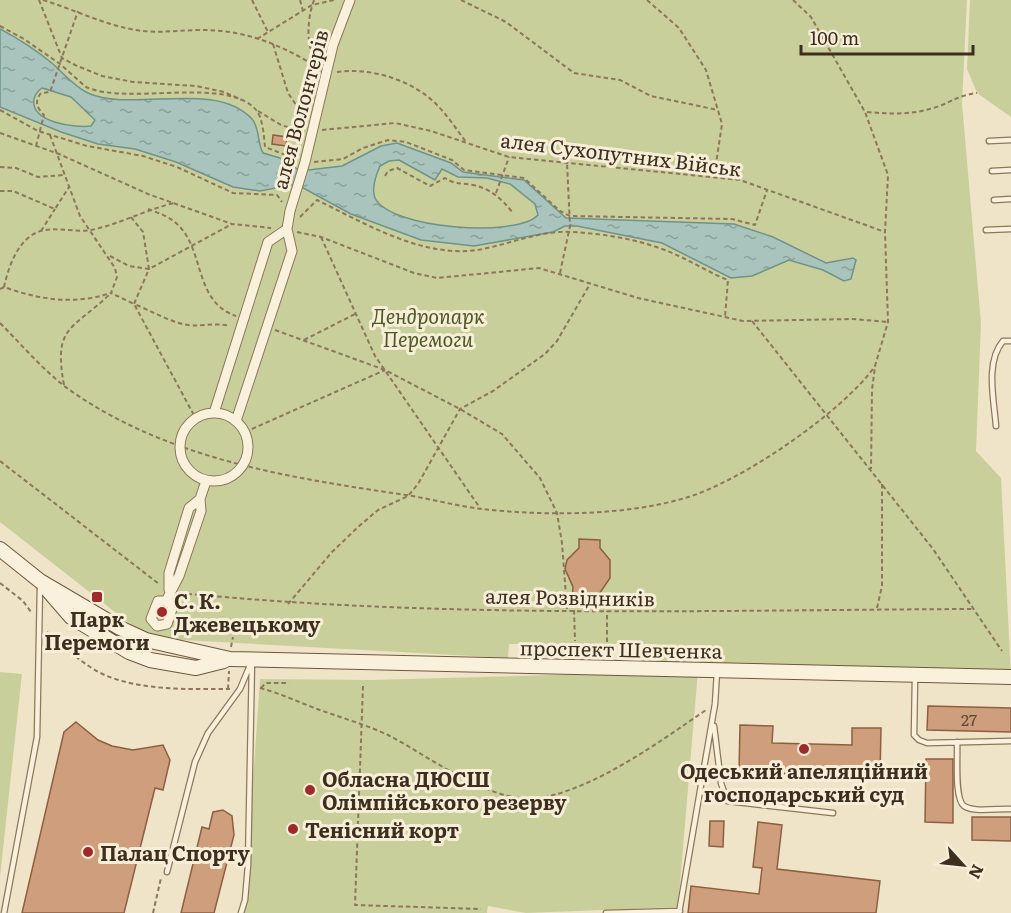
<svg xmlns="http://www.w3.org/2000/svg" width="1011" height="913" viewBox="0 0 1011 913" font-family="Literata,serif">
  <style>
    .park { fill: #c9cf9b }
    .water { fill: url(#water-ripples); stroke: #6f938a; stroke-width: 1.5; fill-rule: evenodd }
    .building { fill: #cf9f7d; stroke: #8d5f41; stroke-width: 1.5 }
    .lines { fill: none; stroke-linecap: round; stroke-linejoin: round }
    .lane-casing { stroke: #8d765c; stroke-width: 7 }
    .street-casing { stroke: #8d765c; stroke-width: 11 }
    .secondary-casing { stroke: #6f573f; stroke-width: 16 }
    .path { stroke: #8d765c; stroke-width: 2; stroke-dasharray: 4.5 3; stroke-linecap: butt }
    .lane { stroke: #faf1dc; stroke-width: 4.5 }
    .street { stroke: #faf1dc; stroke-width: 9 }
    .secondary { stroke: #faf1dc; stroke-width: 14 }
    .poi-dot { fill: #9e2a2b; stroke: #f7eed8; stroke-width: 2 }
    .labels { text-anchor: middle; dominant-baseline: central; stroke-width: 6; stroke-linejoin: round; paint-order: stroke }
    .number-label { font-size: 16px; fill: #624a37 }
    .street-label { font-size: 20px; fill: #3d2e20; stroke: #f7eed8 }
    .park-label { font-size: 20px; font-style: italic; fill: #4d5a26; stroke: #f7eed8 }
    .poi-label { font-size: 20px; font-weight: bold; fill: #3d2e20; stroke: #f7eed8; text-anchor: start }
  </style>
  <defs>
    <pattern id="water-ripples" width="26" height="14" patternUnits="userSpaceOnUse" patternTransform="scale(1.5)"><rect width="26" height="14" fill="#a9c4bc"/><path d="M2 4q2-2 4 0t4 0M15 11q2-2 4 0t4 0" fill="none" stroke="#8ba098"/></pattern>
  </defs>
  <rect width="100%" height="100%" fill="#f0e4c8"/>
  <path class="park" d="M0 0H967L962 103 981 323 976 451 1001 478 1011 675 657 665 656 644H509L508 658 148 638 0 522Z
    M970 0H1011V117L977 93 967 69Z
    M698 671 678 907 526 913 488 906 487 913H244L260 679 372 680Z
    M0 672 22 674 0 877Z"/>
  <path class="water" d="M0 29C19 39 36 50 53 64 64 74 75 87 88 93 132 113 215 79 252 119 260 128 257 143 263 153L280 158 300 171 342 166 381 146 397 143 451 163 463 172 524 180 566 218 734 224 773 237 826 263 853 258 856 260 851 279 844 281 823 270 789 260 752 276 731 278 662 243 577 226H565L553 232 474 246 421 240 351 214 296 184 260 191 233 187 176 162 135 149 98 144 61 132 0 107ZM42 88 71 97 95 120 91 126C76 128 30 123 34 99 35 94 38 91 42 88ZM399 160 435 180 442 169 458 177 487 178 510 184 535 204 538 215C517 238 390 229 375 198 371 188 376 175 380 166L389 161Z"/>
  <path class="building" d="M273 135 287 137 286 146 272 144Z
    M579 539 600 540V548L610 560V578L595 600H572L573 587 565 569 567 560 579 548Z
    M928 706 1011 708V732L927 730Z
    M76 722 98 740 112 746 133 750 163 745 170 760 163 790 155 788 124 913H22L64 732Z
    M740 725 773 726 772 743 852 745V728H881L880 776 818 775V778H804V774L739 773Z
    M926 759H953V823L925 822Z
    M223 810 232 816 234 835 214 913H181L202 827 209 829 213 812Z
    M972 817H1011V841L972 840Z
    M710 821H724L723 847 709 846Z
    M758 822 782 825 777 869 880 881 876 913H688L691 886 759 894 762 868 753 867Z"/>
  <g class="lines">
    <defs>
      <path id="lane" d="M989 141 1011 140
        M992 171 1011 170
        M994 200 1011 199
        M986 230 1011 229
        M996 426C994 400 985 362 1003 341H1011
        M915 678 914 735 919 740 927 743 1011 741
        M714 726 721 783 727 801 833 813
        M957 742C958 756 954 799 964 806 975 813 999 808 1011 809
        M167 872 195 762 208 733 240 689 251 663
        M4 913 37 737 40 586
        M241 913 245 900 248 865 252 660
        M606 913 680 911
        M679 913 715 704 717 672"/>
      <path id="street" d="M180 447a34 34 0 1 1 68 0a34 34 0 1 1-68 0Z
        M214 413 268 242 287 229
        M236 421 292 251 287 229 290 211 305 162 333 45 350 0
        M169 590V573L189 508 200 499
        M158 601H166L173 606 167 624 157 626 151 619Z
        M166 601 179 576 201 511 200 499 206 481"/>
      <path id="secondary" d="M0 549 40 581 120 628 146 640 230 659 1011 677
        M45 587 71 617 129 652 150 660 196 668 224 661"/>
    </defs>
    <use href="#lane" class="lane-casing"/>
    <use href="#street" class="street-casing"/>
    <use href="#secondary" class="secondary-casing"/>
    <path class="path" d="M39 0 62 58 75 65 102 76 133 82 196 86 224 92 242 100
      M43 0C76 10 108 27 143 31 163 33 182 30 203 30 245 30 283 45 318 68
      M252 0 268 32
      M300 0 303 11
      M314 0C307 19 305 48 318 64
      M461 0 506 22 574 73 620 80 651 96 718 110
      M647 0 679 28 706 70 722 124 714 177
      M793 0 811 17 865 112 888 175 885 232 888 322 875 366 872 390 871 469
      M0 26 24 39 60 64 86 87C128 106 229 75 257 111 263 120 264 137 265 147L296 159
      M257 39 312 5 334 0
      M273 44 288 93 305 118
      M337 72C370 67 413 80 437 105 448 116 457 130 466 142
      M0 110 38 131 87 146 143 156 177 167 233 193 277 195 282 202
      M258 111 281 125 301 131
      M867 112C890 114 911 115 933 108 951 103 955 96 977 93
      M322 130 395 123 431 131 509 157 740 180 885 232
      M0 133 59 154 148 194 232 224 271 228
      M50 135 80 216 115 268 117 277 111 293 134 304 196 419
      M36 146 44 115C37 108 34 102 41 93L50 92 78 11
      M314 162 343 159 363 148 388 140 406 142 452 160 464 170 524 178 560 211 570 216 732 219 755 225 767 190
      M0 167 16 168 38 177 64 175
      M385 176 388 171 397 168 430 186 445 178C458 186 460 182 473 185 491 189 501 198 513 213
      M0 191H13L55 209 69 187
      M496 193 509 157
      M148 209C158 213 169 216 177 224 205 249 193 301 236 316
      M131 217 143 232 149 269 232 224
      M300 217 317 200C364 223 422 258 477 250 508 245 540 230 572 232 609 234 649 241 683 258 698 265 712 274 728 280L725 317
      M41 231 55 209
      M297 232 321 237 414 273 437 278 539 268 638 298 743 321 852 319 888 322
      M321 237 375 356 480 508
      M110 256 129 266 149 269 134 304C152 311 169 322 188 325 202 327 215 322 230 326
      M560 273 570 226 567 163
      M4 287C8 269 16 245 32 235 49 224 72 233 91 230 120 224 145 210 174 203
      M0 289 4 287C40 300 74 305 111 293
      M752 321 933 549 1002 651
      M0 323C24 347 46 374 74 393 172 460 291 478 406 495 431 499 457 506 482 509 545 516 624 516 685 498 739 483 843 412 875 366
      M275 330 385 370 460 409 502 434 540 478 557 513 562 543 567 609
      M304 340 355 314
      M64 385C53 326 72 330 109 295
      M245 432 385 370
      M0 461 159 584
      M0 583 23 601 31 612
      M180 593C442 619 708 610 972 609
      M288 604 332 552 358 527 378 510 408 496 418 484 460 409 493 391 545 354 557 341 590 284
      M877 608 882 586V483
      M574 610 575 641
      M47 632C65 647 85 667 107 676 145 691 190 689 230 689
      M607 642V611
      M231 647 233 637
      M363 686 355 905 481 909
      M260 688C280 693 300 703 320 710 342 718 367 725 388 735 431 757 496 809 546 797 602 784 659 742 706 710
      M261 688 266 683H289
      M228 689 229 671
      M153 913 161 878"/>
    <use href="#lane" class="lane"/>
    <use href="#street" class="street"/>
    <use href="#secondary" class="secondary"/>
  </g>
  <g class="poi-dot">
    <rect x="91" y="591" width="12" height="12" rx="3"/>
    <circle cx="162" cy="612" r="6"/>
    <circle cx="804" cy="749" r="6"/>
    <circle cx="310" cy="790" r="6"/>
    <circle cx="293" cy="829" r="6"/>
    <circle cx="88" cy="852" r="6"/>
  </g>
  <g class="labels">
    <g class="number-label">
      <text x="969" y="719">27</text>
    </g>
    <g class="street-label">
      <text transform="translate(299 109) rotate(-75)">алея Волонтерів</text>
      <text transform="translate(621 153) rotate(7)">алея Сухопутних Військ</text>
      <text transform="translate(570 596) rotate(1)">алея Розвідників</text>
      <text transform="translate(621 648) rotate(1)">проспект Шевченка</text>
    </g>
    <g class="park-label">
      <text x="428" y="315">Дендропарк<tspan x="428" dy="23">Перемоги</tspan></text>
    </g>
    <g class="poi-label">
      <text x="174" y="600">С. К.<tspan x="174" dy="23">Джевецькому</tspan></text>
      <text x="97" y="618" text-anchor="middle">Парк<tspan x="97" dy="23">Перемоги</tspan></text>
      <text x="804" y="770" text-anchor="middle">Одеський апеляційний<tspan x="804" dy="23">господарський суд</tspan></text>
      <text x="322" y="778">Обласна ДЮСШ<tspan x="322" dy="23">Олімпійського резерву</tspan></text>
      <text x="305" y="829">Тенісний корт</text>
      <text x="100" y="852">Палац Спорту</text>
    </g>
  </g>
  <g transform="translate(963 865) rotate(117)" stroke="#f7eed8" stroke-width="4.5" paint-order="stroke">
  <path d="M0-4.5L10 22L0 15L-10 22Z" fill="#3d2e20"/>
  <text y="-9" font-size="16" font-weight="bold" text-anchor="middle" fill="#3d2e20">N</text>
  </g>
  <path d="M801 45v9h172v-9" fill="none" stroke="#3d2e20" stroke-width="3"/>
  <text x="810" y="45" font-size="18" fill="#3d2e20" stroke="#f7eed8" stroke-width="4.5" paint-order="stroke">100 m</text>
</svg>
